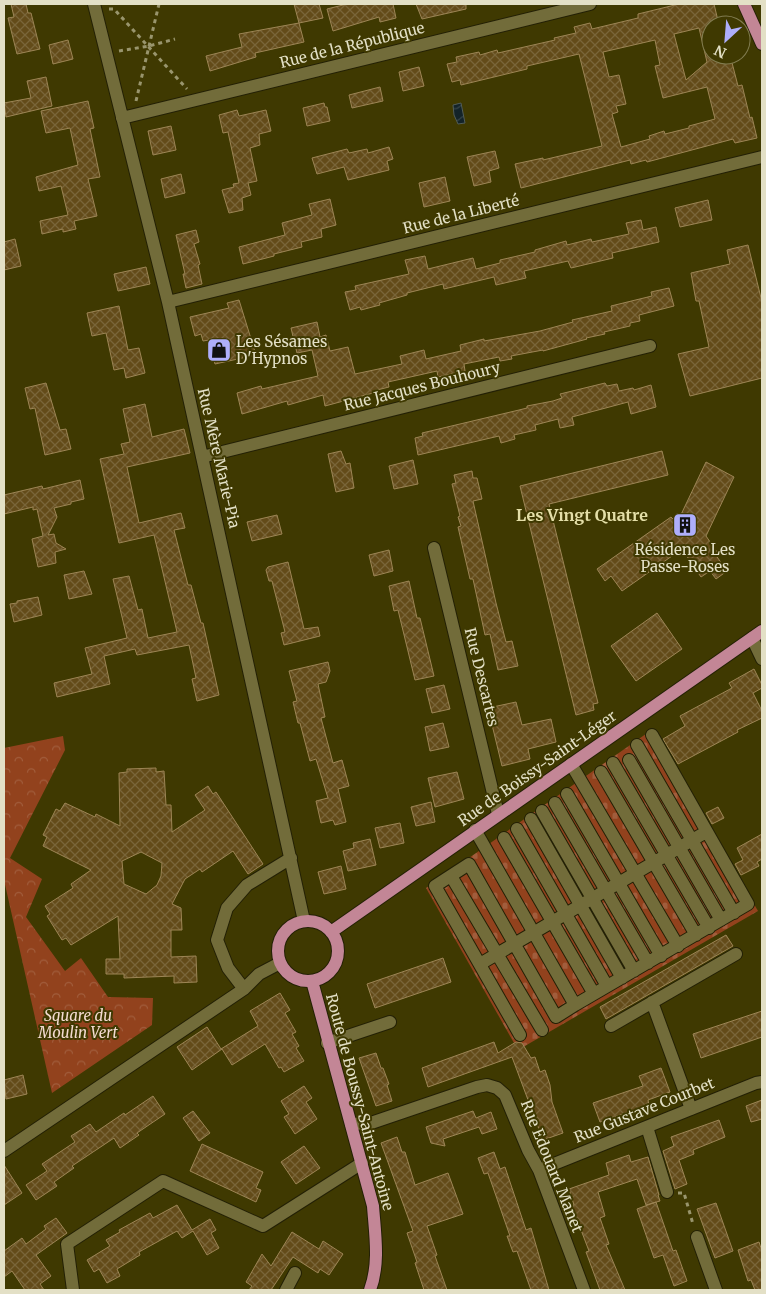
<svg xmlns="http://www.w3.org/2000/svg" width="766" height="1294" viewBox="0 0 766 1294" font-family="Merriweather,serif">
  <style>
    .cemetery { fill: url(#cemetery-stones) }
    .park { fill: url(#park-crowns) }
    .water { fill: url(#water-waves); stroke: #515c58 }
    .building { fill: url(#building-cross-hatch); stroke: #9d8555; fill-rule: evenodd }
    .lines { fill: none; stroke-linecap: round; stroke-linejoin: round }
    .minor-casing { stroke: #232005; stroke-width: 14 }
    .major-casing { stroke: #232005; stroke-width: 14 }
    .path { stroke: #99956d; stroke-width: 3; stroke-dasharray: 4 4; stroke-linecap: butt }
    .minor { stroke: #726c3a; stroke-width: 12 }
    .major { stroke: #c38696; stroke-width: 12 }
    .labels { text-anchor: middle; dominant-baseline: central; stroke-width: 4; stroke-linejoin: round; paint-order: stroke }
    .street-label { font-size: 15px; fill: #e3e0c6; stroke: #3f3901 }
    .poi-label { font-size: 15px; fill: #e3e0c6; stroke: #3f3901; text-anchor: start }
    .park-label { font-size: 15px; font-style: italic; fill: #f4dbd1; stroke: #3f3901 }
    .neighbourhood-label { font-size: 16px; font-weight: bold; fill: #e4dfa8; stroke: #3f3901 }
  </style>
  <defs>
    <pattern id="cemetery-stones" width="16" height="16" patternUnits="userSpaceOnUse" patternTransform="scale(1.25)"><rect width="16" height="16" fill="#92421d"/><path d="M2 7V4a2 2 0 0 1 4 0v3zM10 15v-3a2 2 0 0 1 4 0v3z" fill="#a15d3c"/></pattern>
    <pattern id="park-crowns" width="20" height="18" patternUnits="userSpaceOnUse" patternTransform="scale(1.25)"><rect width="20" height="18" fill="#92421d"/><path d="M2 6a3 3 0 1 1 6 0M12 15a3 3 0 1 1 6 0" fill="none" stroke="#a15d3c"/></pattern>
    <pattern id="water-waves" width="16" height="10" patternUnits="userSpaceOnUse" patternTransform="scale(1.25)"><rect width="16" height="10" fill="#132329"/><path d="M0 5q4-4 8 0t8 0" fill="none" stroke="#354347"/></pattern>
    <pattern id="building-cross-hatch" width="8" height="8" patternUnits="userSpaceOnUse" patternTransform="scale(1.25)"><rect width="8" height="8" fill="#634b19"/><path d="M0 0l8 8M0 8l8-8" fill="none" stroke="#796539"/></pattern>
  </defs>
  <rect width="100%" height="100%" fill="#3f3901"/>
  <path class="cemetery" d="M653 729 758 911 518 1050 426 888Z"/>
  <path class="park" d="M63 736 65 750 10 858 42 879 26 917 65 971 81 958 108 997 153 998 152 1025 52 1093 4 880V748Z"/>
  <path class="water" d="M461 103 465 123 458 124 454 115 453 105Z"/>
  <path class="building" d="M11 4H26L28 13H31L40 49 17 54 8 18 14 17Z
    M294 4H319L323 18 299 23 304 42 255 53 256 57 210 71 206 56 242 47 239 34 299 23Z
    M347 4H393L396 18 380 22 379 17 333 31 327 9Z
    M416 4H466V9L422 19Z
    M679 4H714L719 25H711V55H730L738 86 742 85 750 118 752 117 757 138 735 143 733 139 647 162 646 160 631 164 630 160 521 188 515 164 543 158V160L602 146 579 54 527 66V69L461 85 460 80 452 82 447 64 457 62 456 57 479 52 480 55 497 50 498 53 555 40 554 38 576 33 574 27 590 23 592 29 638 18V14ZM699 28 707 62 686 80 674 34ZM655 40 660 65 655 66 663 98 707 87 715 119 689 126V128L665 134 664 131 649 136 650 139 621 147 612 114 618 112 616 106 626 104 619 75 609 77 603 52Z
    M68 40 73 59 53 64 49 45Z
    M419 67 424 86 403 91 399 72Z
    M46 77 52 106 6 117 4 103 31 98 27 81Z
    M380 87 383 101 352 108 349 95Z
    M88 101 94 128 90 129 100 177 88 179 97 216 74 221 76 229 63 232V229L42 234 40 221 68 215 61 186 39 191 36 177 78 165 70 128 46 133 41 111Z
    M324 103 325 107H327L330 121 307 126 303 108Z
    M237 110 239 116 266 110 271 131 259 134 260 145 250 148 257 181 248 183 251 195 242 198 243 210 229 213 222 190 234 187 233 184 239 183 228 132 223 133 219 115Z
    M171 126 176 150 153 155 148 131Z
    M389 147 393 159 387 161 389 170 348 180 344 167 317 174 312 158 347 149 349 153 367 149 368 153Z
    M495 151 499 168 489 171 491 182 474 186 467 157Z
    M181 174 185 193 165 198 161 179Z
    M445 177 450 201 424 207 419 183Z
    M330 199 336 225 321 229 322 237 301 242 302 247 274 254V256L243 264 239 247 285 235 282 223 312 215 309 204Z
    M708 200 712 220 680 227 675 208Z
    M641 220 643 230 656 227 659 242 612 253 613 258 571 268 568 261 524 271 526 278 496 285 494 277 444 289 443 284 407 293V295L379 303 380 305 361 310 360 307 350 310 345 292 356 290 355 286 409 274 405 260 425 256 428 269 473 258 476 269 500 263V260L535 252V250L566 241 567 245 591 239 592 242 629 234 626 223Z
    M196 230 199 242 194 244 200 264 198 265 202 284 186 288 183 274H185L176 235Z
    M15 239 21 266 4 270V242Z
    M748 245 762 302V378L690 396 678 354 709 347 699 301H696L691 273 730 264 727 250Z
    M146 267 150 284 118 291 114 274Z
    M669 288 674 306 639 315 640 321 630 323V326L604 332 605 334 586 338 587 339 543 351V350L511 356 512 359 500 361 499 357 464 364 465 371 438 377 437 371 388 382 389 387 373 391V393L325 406 323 395 288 405 287 401 242 414 237 393 261 386 262 389 318 376 312 350 297 353 291 328 317 322 320 337 326 335 330 351 348 347 355 374 402 364 400 356 424 350 426 359 461 351 460 345 484 339V341L540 331 573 322 572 320 612 311 611 306 652 296 651 292Z
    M239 300 256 355 215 364 209 340 203 341 201 334 195 336 190 317 229 308 227 303Z
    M119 306 128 350 139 348 145 373 126 378 124 368 114 370 106 333 92 336 87 313Z
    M46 383 60 430 66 429 71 449 45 455 35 408 30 409 25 388Z
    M605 383 607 386 617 384 619 391 633 388 634 390 651 385 656 407 631 414 628 402 572 417 574 425 560 428 558 419 535 425 536 430 514 435 515 439 501 443 499 436 418 455 415 438 423 436 422 433 519 410 527 408V406L553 401 562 398 560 394Z
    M145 404 152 437 184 429 190 453 127 467 139 523 181 513 185 528 174 530 188 585H191L201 623H203L219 695 197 701 192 679 196 678 189 645 137 655 135 649 104 656 110 684 57 697 54 683 92 674 85 648 127 638 113 579 129 576 138 610 142 609 148 638 177 632 154 535 119 543 100 459 124 454 121 444 130 442 123 409Z
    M341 451 346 464 350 463 354 488 336 492 328 454Z
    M662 451 668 475 549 504 598 703 593 704 594 710 576 715 520 486Z
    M413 460 418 484 394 489 389 466Z
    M706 462 734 477 706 536 717 552 715 554 727 571 716 579 710 571 701 577 682 549 622 591 611 576 605 581 597 569 671 517 677 523Z
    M472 471 473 478H477L482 499 473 501 496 603 506 642 512 641 518 666 498 670 490 634 485 635 473 579H470L458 527 461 526 458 517 460 516 452 484 456 483 454 475Z
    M80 480 84 499 71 502V504L54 508 57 517 48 535 54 534 56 543 66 549 55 552 56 563 38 567 32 539 43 536 37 509 33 510V507L4 514V495L42 486 43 489Z
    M277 515 282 534 252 541 247 522Z
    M389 550 393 571 374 576 369 555Z
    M288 562 304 629 318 627 320 636 284 645 281 633 285 632 272 581H269L266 570 268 567Z
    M84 571 92 594 69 599 64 575Z
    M409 581 417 618H420L434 676 415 680 398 610 394 611 389 586Z
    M38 597 42 615 14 622 10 604 17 603V601Z
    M657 613 682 649 636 681 611 646Z
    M328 662 330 671 326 682 318 684 325 717 321 718 333 763 342 760 349 786 338 789 346 822 335 825 333 820 321 823 316 801 328 798 316 759 310 761 300 723H298L293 702 297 701 289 671Z
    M754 669 762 685V688L753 693 762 711V718L737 730 738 732 678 764 663 739 685 726 680 716 732 688 729 683Z
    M444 685 450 709 432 713 426 689Z
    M516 702 522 725 551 719 556 742 528 749 530 759 502 766 488 708Z
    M443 723 449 747 430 751 425 727Z
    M156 768V772L164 771 166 805H171L172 832 205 810 195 795 208 786 213 794 216 792 263 864 248 874 233 851 202 872 200 869 185 879 172 904 181 908 182 930H171V957L196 956 197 982 174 983V976L124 978V974H106V959H120L118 916 71 945 66 938 62 940 47 916 50 914 45 906 73 888 71 884 91 870 43 846 47 837 43 835 56 809 60 811 65 803 95 817 96 814 120 826 119 773 127 772V769ZM141 852 162 863 161 876 157 885 146 894 124 884 122 861Z
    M457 772 464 799 435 807 428 778Z
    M431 802 435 822 416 826 411 807Z
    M718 807 724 818 712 824 706 813Z
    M400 823 404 843 380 848 375 828Z
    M762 834V859L757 862 759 866 741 875 735 864 743 860 737 848Z
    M370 839 376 865 348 871 343 851 354 848 353 843Z
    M341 866 346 889 324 894 318 872Z
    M726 935 733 946 606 1019 600 1007Z
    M443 958 451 982 375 1008 367 984Z
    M280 993 290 1010 285 1013 296 1032 292 1034 299 1046 296 1048 304 1061 284 1072 281 1067 279 1068 265 1044 232 1065 222 1049 192 1070 177 1047 207 1027 221 1049 258 1026 250 1011Z
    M762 1011V1037L701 1058 693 1034Z
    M494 1042 498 1053 516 1042 522 1043 531 1058 535 1057 540 1072 545 1070 550 1085 552 1102 563 1133 543 1140 512 1057 428 1087 422 1068Z
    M376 1053 381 1068H383L389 1084 387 1085 392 1101 376 1106 359 1058Z
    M661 1068 670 1092 648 1100 649 1105 600 1122 593 1103 643 1086 639 1076Z
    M23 1075 27 1094 6 1099 4 1080Z
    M304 1086 312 1098 306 1102 317 1119 295 1134 284 1117 289 1114 281 1101Z
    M153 1096 165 1114 137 1133 139 1135 120 1148 114 1138 72 1166 74 1168 54 1182 57 1186 36 1200 26 1185 47 1171 42 1164 75 1142 71 1136 90 1124 96 1132 124 1113 125 1115Z
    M762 1100V1119L751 1122 746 1106Z
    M193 1111 210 1133 199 1141 183 1118Z
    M473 1111 476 1118 491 1112 497 1129 482 1134 479 1127 443 1139 445 1146 431 1143 426 1127Z
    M719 1120 725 1137 693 1150 694 1154 679 1160 687 1184 675 1189 663 1151 674 1146 671 1137Z
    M397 1137 402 1152H405L415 1185 448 1173 463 1214 427 1226 437 1255 435 1256 447 1290H424L415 1263 417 1262 407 1233 413 1231 381 1143Z
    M202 1144 263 1172 256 1188 261 1190 256 1202 190 1171Z
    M304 1146 320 1168 296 1184 281 1162Z
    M494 1152 500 1169 505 1167 526 1230 531 1228 549 1290H531L517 1251 513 1252 507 1236H510L488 1173 484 1174 478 1158Z
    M629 1155 631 1162 648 1157 659 1195H658L660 1201 646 1205 637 1179 598 1192 605 1216 600 1218 609 1244 606 1245 625 1290H600L586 1252 589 1251 578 1222 575 1223 569 1207 574 1205 569 1189 609 1175 606 1163Z
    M4 1165 22 1193 4 1205Z
    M656 1202 673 1251 676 1250 687 1281 674 1286 663 1255 654 1258 637 1209Z
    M716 1203 733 1251 715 1258 697 1209Z
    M177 1205 192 1230 210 1219 216 1230 211 1233 219 1248 207 1255 193 1231 182 1238 177 1231 139 1252 140 1255 117 1269 120 1276 107 1283 99 1269 94 1272 87 1260 110 1246 106 1240 120 1232 119 1230 150 1213 153 1218Z
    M56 1218 67 1233 36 1255 51 1276 40 1284 44 1290H25L12 1271 4 1277V1251L22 1238 26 1244 46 1229 44 1226Z
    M292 1232 319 1249 323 1241 343 1254 329 1275 320 1269 318 1273 293 1257 271 1290H249L252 1286 246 1282 262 1254 271 1266Z
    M759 1242 762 1251V1290H755L751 1280 748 1281 738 1250Z"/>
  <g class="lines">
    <defs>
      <path id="minor" d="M94 4 168 302 304 921
        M122 118 590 4
        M168 302 762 157
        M202 457 650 346
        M434 548 498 814
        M752 638 762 659
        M637 745 734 913
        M629 760 721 920
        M613 763 709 928
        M571 764 678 946
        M601 772 696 935
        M567 794 661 956
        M555 803 648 963
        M542 811 634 971
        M531 819 622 978
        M517 829 607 986
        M475 830 575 1005
        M504 838 594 994
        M451 876 542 1030
        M480 964 706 832
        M244 989 228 968 217 940 227 908 247 885 291 858
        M652 1002 691 1109
        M611 1026 736 954
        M520 1035 435 886 469 864 556 1017 575 1005 748 904 652 735
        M327 1043 390 1022
        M351 1124 371 1123 477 1087 487 1085 497 1088 505 1095 528 1150 539 1170 584 1290
        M647 1127 667 1192
        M4 1151 244 989 259 974 280 963
        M539 1170 756 1083 762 1082
        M697 1237 716 1290
        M73 1290 67 1244 163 1181 263 1226 362 1163
        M286 1290 295 1273"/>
      <path id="major" d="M744 4 762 44
        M278 951a30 30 0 1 1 60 0a30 30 0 1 1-60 0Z
        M331 932 762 631
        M312 981 373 1206C375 1234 380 1263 370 1290"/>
    </defs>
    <use href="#minor" class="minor-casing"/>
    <use href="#major" class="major-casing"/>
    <path class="path" d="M109 9H114L187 89
      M119 51 149 46 175 39
      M136 101 159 4
      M678 1193H684L693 1224"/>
    <use href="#minor" class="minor"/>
    <use href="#major" class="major"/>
  </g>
  <defs>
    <symbol id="shop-square" viewBox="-11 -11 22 22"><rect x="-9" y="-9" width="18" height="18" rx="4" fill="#aeaefb" stroke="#3f3901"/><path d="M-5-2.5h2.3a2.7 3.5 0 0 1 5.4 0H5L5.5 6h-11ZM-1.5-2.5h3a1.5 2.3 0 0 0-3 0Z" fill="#111"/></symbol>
    <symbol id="building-square" viewBox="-11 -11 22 22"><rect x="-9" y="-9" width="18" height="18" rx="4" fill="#aeaefb" stroke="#3f3901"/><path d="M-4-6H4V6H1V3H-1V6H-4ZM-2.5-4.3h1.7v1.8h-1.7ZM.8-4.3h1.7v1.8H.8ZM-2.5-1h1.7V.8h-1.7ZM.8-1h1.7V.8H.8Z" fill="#111"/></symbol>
  </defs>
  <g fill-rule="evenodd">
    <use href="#shop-square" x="205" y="336" width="28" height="28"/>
    <use href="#building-square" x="671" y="511" width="28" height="28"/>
  </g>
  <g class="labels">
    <g class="street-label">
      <text transform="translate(352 45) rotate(-14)">Rue de la République</text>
      <text transform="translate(461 214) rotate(-14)">Rue de la Liberté</text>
      <text transform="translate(422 386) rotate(-14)">Rue Jacques Bouhoury</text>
      <text transform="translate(219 458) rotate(77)">Rue Mère Marie-Pia</text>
      <text transform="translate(482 677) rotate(76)">Rue Descartes</text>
      <text transform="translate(537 768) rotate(-35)">Rue de Boissy-Saint-Léger</text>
      <text transform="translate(360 1102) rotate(75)">Route de Boussy-Saint-Antoine</text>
      <text transform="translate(644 1110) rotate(-22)">Rue Gustave Courbet</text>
      <text transform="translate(552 1166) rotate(68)">Rue Edouard Manet</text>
    </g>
    <g class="poi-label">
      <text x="236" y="341">Les Sésames<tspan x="236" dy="17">D'Hypnos</tspan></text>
      <text x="685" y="549" text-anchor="middle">Résidence Les<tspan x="685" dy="17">Passe-Roses</tspan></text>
    </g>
    <g class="park-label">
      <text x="78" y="1015">Square du<tspan x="78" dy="17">Moulin Vert</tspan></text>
    </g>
    <g class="neighbourhood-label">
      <text x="582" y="515">Les Vingt Quatre</text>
    </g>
  </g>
  <rect width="766" height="1294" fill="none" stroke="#e3e0c6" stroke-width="10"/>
  <g transform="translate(726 40) rotate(206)"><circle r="24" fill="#3f3901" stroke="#817c50"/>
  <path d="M0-4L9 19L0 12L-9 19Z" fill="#aeaefb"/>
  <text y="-8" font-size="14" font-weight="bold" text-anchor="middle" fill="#e3e0c6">N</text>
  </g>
</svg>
